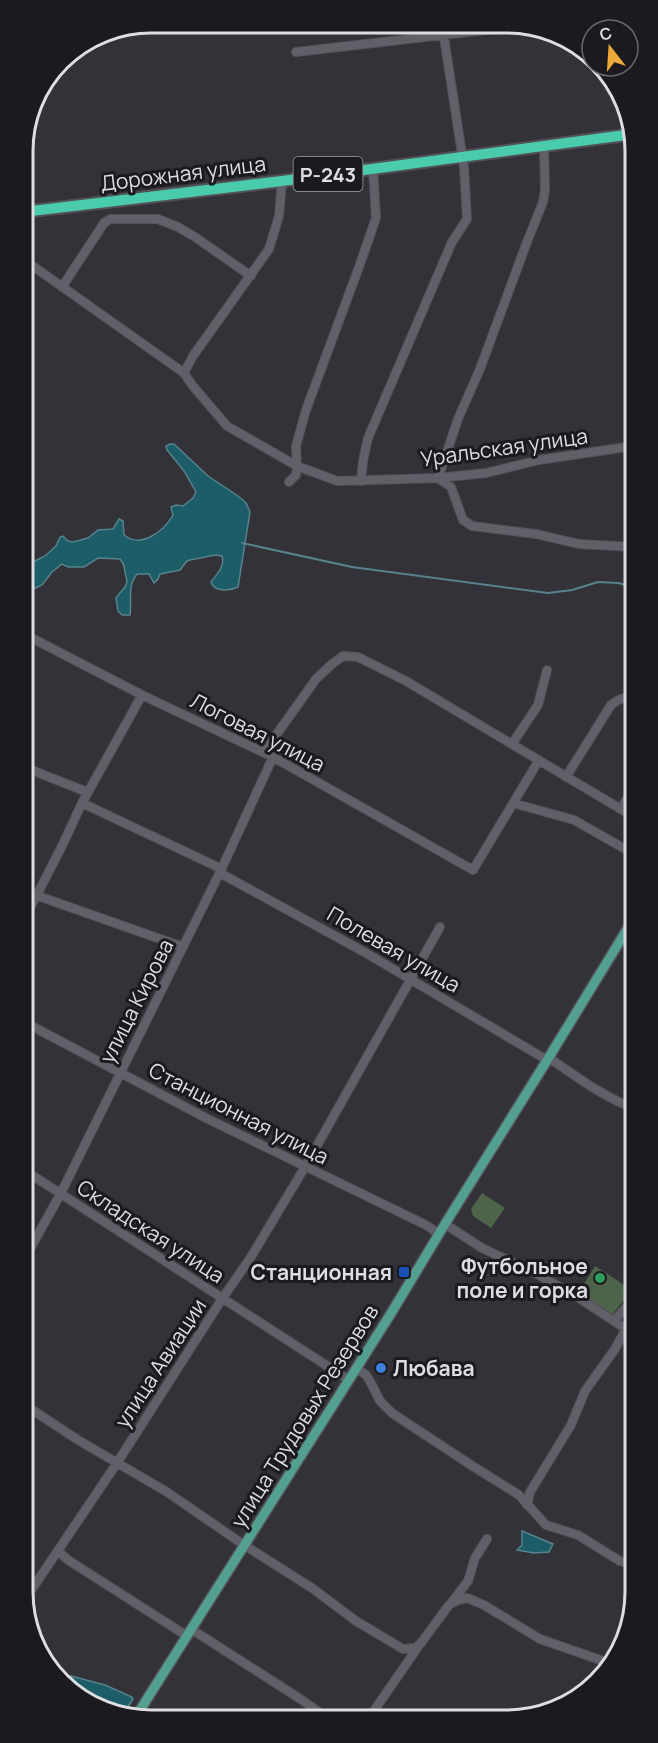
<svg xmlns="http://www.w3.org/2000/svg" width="658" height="1743" viewBox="0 0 658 1743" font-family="Manrope,sans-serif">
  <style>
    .green { fill: #4d634a }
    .water { fill: #1c5d67; stroke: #56838c; stroke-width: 1.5 }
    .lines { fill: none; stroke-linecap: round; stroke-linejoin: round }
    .stream { stroke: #56838c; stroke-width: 2 }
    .minor-casing { stroke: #525156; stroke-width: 10 }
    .major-casing { stroke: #525156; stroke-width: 12 }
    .highway-casing { stroke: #525156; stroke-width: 14 }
    .minor { stroke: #616068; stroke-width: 8 }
    .major { stroke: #53a091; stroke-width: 9 }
    .highway { stroke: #49cbac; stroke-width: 10 }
    .transit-dot { fill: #1a4fb4; stroke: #1b1a1e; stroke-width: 2 }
    .leisure-dot { fill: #2e9e5b; stroke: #1b1a1e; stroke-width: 2 }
    .shop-dot { fill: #3f7fe0; stroke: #1b1a1e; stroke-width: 2 }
    .labels { text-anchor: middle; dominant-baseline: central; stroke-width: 6; stroke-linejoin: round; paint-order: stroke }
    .shield { fill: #1b1a1e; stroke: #a4a2a7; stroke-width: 1.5 }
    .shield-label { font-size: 20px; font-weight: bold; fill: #dedde2 }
    .street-label { font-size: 21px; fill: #dedde2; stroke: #1b1a1e }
    .poi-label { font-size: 21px; font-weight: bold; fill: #dedde2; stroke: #1b1a1e; text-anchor: end }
    .rim { fill: none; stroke: #dedde2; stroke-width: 3 }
  </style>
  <rect width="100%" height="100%" fill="#333239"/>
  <path class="green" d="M482 1193 505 1208 491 1228 473 1216 471 1209Z
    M595 1266 632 1290 612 1315 579 1292Z"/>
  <path class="water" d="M170 444H174L208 476 238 496 246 503 250 512 238 587C230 591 214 592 211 582 217 574 225 567 222 556L215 555 190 560 187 561 180 570 160 574 158 579 154 583 149 574H137C127 586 132 601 130 615H122L118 611 116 598C124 586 130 588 125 572 124 566 124 564 120 559L98 558 84 567H68L62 564 52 572 42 585 23 594V567L45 556 56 546 60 537 63 536 68 541 73 542 88 538 98 530 113 529 119 519 123 521 124 535C141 549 164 531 173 515L171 507 176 505 183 506 193 498 196 492 184 471 167 450 166 446Z
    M522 1531 553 1544 549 1552 534 1553 517 1550 522 1545Z
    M71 1676 105 1685 132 1697 133 1699 122 1716 64 1685 66 1679Z"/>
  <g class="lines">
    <path class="stream" d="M242 543 352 567 548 593 572 590 598 582 618 583 634 587
      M121 1714 127 1718"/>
    <defs>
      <path id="minor" d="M296 52 530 25
        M544 146 545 190 543 202 527 242 480 369 458 419 438 478 451 487 463 520 472 526 536 534 579 544 634 547
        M23 259 184 373 192 385 227 426 297 466 337 481 438 478 486 473 539 460 633 446
        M62 287 104 223 110 219H158L178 227 195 237 251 276
        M184 373 193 356 269 249 279 216 282 181
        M361 481 363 461 368 438 452 242 467 219 464 167 442 24
        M289 482 296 475 297 466 296 446 306 410 359 267 376 218 373 168
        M24 634 142 695 273 757 473 870 539 760
        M512 744 538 705 547 670
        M264 752 316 679 332 664 343 656 358 657 406 681 634 817
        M24 767 87 792
        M566 777 611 705C618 699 625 696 634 698
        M82 803 222 869
        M513 803 574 820 634 854
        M621 809 634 786
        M220 873 366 953 547 1060
        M24 891 183 947
        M24 920 62 846 82 803 142 695
        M24 1022 208 1119 426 1225 439 1234
        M549 1058C576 1076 603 1097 634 1108
        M24 1170 349 1380
        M445 1224 482 1248 537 1274 579 1298 635 1335
        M25 1258 61 1193 221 870 273 757
        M614 1321 635 1297
        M356 1368 366 1375 371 1383 380 1401 392 1413 474 1467 519 1495 546 1525 578 1535 610 1555 620 1561 635 1565
        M25 1405 78 1440 167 1492 244 1545 312 1588 356 1621 403 1649 415 1648 421 1643 449 1605 458 1600 467 1598 472 1600 484 1605 540 1639 609 1663
        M527 1505 530 1492 571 1425 585 1391 615 1349 626 1329
        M58 1551 68 1560 187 1636
        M28 1595 117 1463 222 1299 251 1257 305 1167 440 927
        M452 1602 468 1581 475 1558 487 1539
        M191 1629 302 1700 327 1718
        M369 1718 418 1647"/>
      <path id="major" d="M135 1718 390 1315 445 1224 546 1062 634 918"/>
      <path id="highway" d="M23 212 282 181 633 134"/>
    </defs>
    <use href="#minor" class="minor-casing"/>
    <use href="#major" class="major-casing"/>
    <use href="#highway" class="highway-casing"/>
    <use href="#minor" class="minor"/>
    <use href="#major" class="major"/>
    <use href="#highway" class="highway"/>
  </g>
  <rect class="transit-dot" x="398" y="1266" width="12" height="12" rx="3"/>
  <circle class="leisure-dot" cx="600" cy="1278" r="6"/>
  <circle class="shop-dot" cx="381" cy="1368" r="6"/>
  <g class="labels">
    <rect class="shield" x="293.5" y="157" width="69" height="34" rx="4.5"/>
    <g class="shield-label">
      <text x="328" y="174">Р-243</text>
    </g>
    <g class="street-label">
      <text transform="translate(183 173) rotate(-7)">Дорожная улица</text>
      <text transform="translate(504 447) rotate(-8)">Уральская улица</text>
      <text transform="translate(258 732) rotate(27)">Логовая улица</text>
      <text transform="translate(394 949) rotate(30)">Полевая улица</text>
      <text transform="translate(136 1001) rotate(-63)">улица Кирова</text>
      <text transform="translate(239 1113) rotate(27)">Станционная улица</text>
      <text transform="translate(151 1231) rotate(33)">Складская улица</text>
      <text transform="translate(160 1363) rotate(-57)">улица Авиации</text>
      <text transform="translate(304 1416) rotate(-58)">улица Трудовых Резервов</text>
    </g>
    <g class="poi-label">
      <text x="588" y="1266">Футбольное<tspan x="588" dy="24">поле и горка</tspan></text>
      <text x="392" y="1272">Станционная</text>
      <text x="393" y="1368" text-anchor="start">Любава</text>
    </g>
  </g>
  <path d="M0 0H658V1743H0ZM151 33H507A118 118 0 0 1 625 151V1592A118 118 0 0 1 507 1710H151A118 118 0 0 1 33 1592V151A118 118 0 0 1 151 33Z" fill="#1b1a1e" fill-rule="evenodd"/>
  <path class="rim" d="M151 33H507A118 118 0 0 1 625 151V1592A118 118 0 0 1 507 1710H151A118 118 0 0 1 33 1592V151A118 118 0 0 1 151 33Z"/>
  <g transform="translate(610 48) rotate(343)"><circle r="28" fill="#1b1a1e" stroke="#69686c" stroke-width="1.5"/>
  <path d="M0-4.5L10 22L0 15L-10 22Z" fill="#eca93a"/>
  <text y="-9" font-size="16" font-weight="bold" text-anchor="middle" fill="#dedde2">С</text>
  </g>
</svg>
